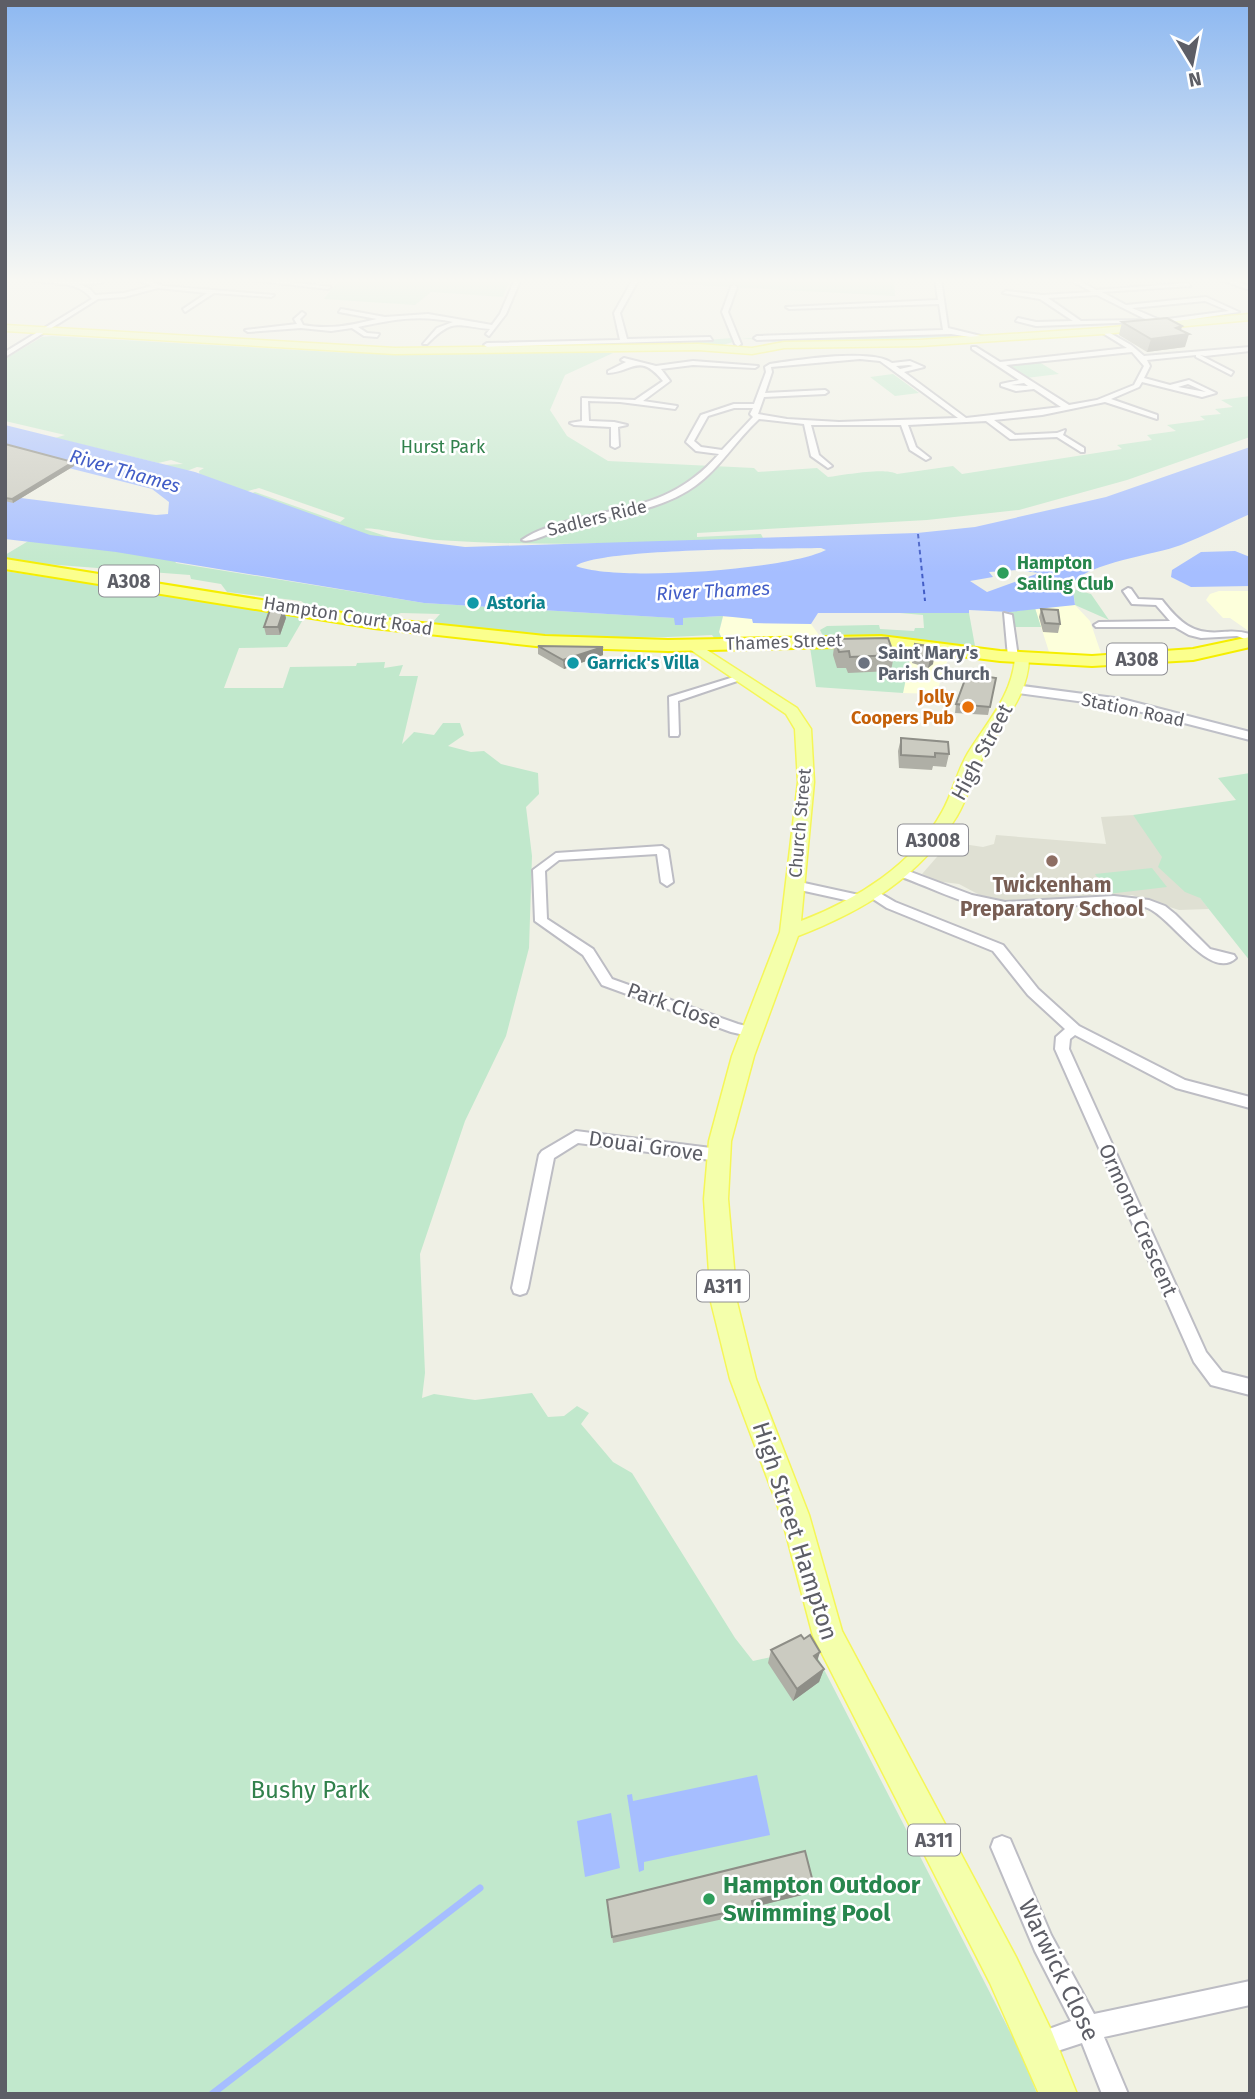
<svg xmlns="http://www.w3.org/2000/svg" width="1255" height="2099" viewBox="0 0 1255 2099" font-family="'Fira Sans',sans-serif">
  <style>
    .commercial { fill: #fdffdb }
    .education { fill: #dfe0d3 }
    .green { fill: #c1e8cc }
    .water { fill: #a6beff; fill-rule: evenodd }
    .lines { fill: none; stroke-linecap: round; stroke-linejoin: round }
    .stream { stroke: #a6beff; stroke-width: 7 }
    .ferry { stroke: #435ec7; stroke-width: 2; stroke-dasharray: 4.5 3.5; stroke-linecap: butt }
    .street-casing { stroke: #bdbdc4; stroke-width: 4 }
    .secondary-casing { stroke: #bfc0c8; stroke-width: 4 }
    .primary-casing { stroke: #f5f658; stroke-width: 3 }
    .highway-casing { stroke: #f5ee00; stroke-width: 4 }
    .street { fill: #fff; fill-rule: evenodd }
    .secondary { fill: #fff; fill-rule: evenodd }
    .primary { fill: #f4ffab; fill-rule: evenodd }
    .highway { fill: #fbff8d; fill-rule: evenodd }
    .wall { fill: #afafa6 }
    .shaded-wall { fill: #8e8e87 }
    .building { fill: #cbcbc1; stroke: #8e8e87; stroke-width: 2 }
    .leisure-dot { fill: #2e9e5b; stroke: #fff; stroke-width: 2.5 }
    .culture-dot { fill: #0f9aa8; stroke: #fff; stroke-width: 2.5 }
    .worship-dot { fill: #6b7280; stroke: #fff; stroke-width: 2.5 }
    .food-dot { fill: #e8710a; stroke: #fff; stroke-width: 2.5 }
    .education-dot { fill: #8d6e63; stroke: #fff; stroke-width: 2.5 }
    .labels { text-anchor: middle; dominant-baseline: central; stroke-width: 5; stroke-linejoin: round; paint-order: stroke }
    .far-park-label { font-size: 18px; fill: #31814c; stroke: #fff }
    .far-street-label { font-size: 18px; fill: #5d5e66; stroke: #fff }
    .far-leisure-label { font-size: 18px; font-weight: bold; fill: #27864d; stroke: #fff; text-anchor: start }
    .far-culture-label { font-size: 18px; font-weight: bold; fill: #0d838f; stroke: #fff; text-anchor: start }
    .far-worship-label { font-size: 18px; font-weight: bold; fill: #5b616d; stroke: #fff; text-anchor: start }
    .far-food-label { font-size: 18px; font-weight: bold; fill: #c56008; stroke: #fff; text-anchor: end }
    .far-water-label { font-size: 19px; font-style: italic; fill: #435ec7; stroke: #fff }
    .shield { fill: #fff; stroke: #8e8e94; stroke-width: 2 }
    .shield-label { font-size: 19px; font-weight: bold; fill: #5d5e66 }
    .street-label { font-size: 21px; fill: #5d5e66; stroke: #fff }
    .education-label { font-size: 21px; font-weight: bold; fill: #785e54; stroke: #fff }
    .near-street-label { font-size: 24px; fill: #5d5e66; stroke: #fff }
    .near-park-label { font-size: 24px; fill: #31814c; stroke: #fff }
    .near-leisure-label { font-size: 24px; font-weight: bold; fill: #27864d; stroke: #fff; text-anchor: start }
  </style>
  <rect width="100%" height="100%" fill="#eff0e5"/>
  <path class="commercial" d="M1219 591H1250V632L1230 618H1223L1206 600 1210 594Z
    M1075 605 1090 621 1102 656 1050 655 1035 608Z
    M723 617H742L752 619 753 623 811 624 819 635 722 639 719 632Z
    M912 649 952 653 943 670 937 694 903 693Z"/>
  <path class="education" d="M1133 815 1209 909 1179 910 1132 895 1046 902 991 901 959 884 935 881 922 874 950 842 983 847 994 844 996 835 1106 844 1101 817Z"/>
  <path class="green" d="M339 279H510L503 297 431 292 415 305 324 299Z
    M679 279H894L895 296 677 284Z
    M954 334 975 336 787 343 741 338 772 339 777 342 785 338Z
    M52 336 351 353H613L565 375 550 410 567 436 608 461 754 468 758 472 817 468 828 477C844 475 885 467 897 474L953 466 962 474 1122 449 1117 445 1152 440 1147 435 1176 431 1167 425 1205 420 1200 416 1221 414 1215 409 1233 407 1221 400 1250 396V437L1127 480 1019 510 927 520 697 533V537L761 534 763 538C654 543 546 547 437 540 422 539 373 526 364 529L398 540 392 543 350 533 351 529 343 526 324 529 250 494 255 492 340 522 345 518 259 488 241 493 200 477 199 471 204 468 197 467 184 472 161 465 183 464 171 460 158 463 55 438 65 435 5 421V359L42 337Z
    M732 338 733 342 723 345 497 349 663 341 691 344 695 341Z
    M1039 362 1059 374 1026 378 1006 365Z
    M893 374 919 393 895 396 870 377Z
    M30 540 174 559 176 563 424 603 675 618V623L683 618 723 616 719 632 722 639H715L712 635C619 640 523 640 431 624L440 614 401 613 388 617 308 606 301 601 227 592 221 584 191 579 190 575 5 561V555Z
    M5 571 305 616 287 647 239 648 224 688H283L290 667 356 666 357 663 385 662 384 668 403 665 399 676H418L402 744 414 732 434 735 443 723H460L464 735 448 746 471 752 484 751 501 764 538 773 539 794 526 807 532 856 529 948 506 1036 465 1121 420 1254 425 1373 422 1398 434 1394 475 1400 532 1393 548 1417 564 1416 577 1406 589 1413 581 1424 613 1462 632 1473 735 1638 753 1661 813 1648 1024 2059 1037 2094H5Z
    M1073 589 1091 594 1109 620 1075 605Z
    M1035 608 1041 627H1014L1010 612Z
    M888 612 969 613 975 646 880 636H823L820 630 827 626 872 625H879L880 629 914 631 915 628H924L923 615Z
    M810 647 912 649 903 693 816 687Z
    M1250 773V961L1200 898 1185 892 1158 867 1162 857 1133 815 1236 800 1218 778Z
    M1152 868 1167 887 1108 894 1095 874Z"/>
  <path class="water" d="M5 425 195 472 370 535 465 547 917 533 975 527 1106 497 1250 447V514C1227 524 1204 536 1181 545 1155 555 1089 562 1072 584L1075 605 1010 612 969 610V613H818L811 624 753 623 752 619 723 616 683 618V625H675L674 618 424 603 116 552 5 539V496L156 515 168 514 169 502 152 489 5 452ZM821 548 826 550C787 570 615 582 576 566 600 548 781 549 821 548ZM1017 570 1039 573 987 592 970 581 993 577 989 572Z
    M1235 551 1250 557V586L1191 587 1171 577 1172 570 1201 552Z
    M757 1775 770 1835 644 1862V1870L639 1872 627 1795 632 1794 633 1801Z
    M611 1813 620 1868 585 1877 577 1821Z"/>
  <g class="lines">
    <path class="stream" d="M212 2094 480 1888"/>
    <path class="ferry" d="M918 534 925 601"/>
    <defs>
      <path id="street" d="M27 279 71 281 104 280 102 283 79 284 90 289 95 295 124 293 152 286 137 280 117 279H144L163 286 274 295 271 297 214 293 185 312 183 309 207 293 158 288 124 297 98 299 5 357V352L92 299C76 278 49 286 27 279Z
        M241 279H264L331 287 328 289Z
        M515 279H521L506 314 489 336 486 334 490 329C456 326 454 317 427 344H423L437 328 453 322C419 314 391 320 358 327L367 333 379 334 377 337 364 336 352 328 331 331 301 328 248 332 245 330 297 324 294 319 302 312 305 314 300 319 303 325C329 330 352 325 377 319L339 312 341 309 385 317 428 314 492 325 500 314Z
        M633 279H639L620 313 627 339 710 337 712 340 487 347 484 345 487 343 620 340 614 313Z
        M935 279H941L948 328 989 338V340L951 334 757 340 754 338 757 336 943 330 939 304 789 309 786 307 938 300Z
        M1068 279H1076L1096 290 1188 283 1190 286 1102 292 1126 305 1206 297 1239 312 1168 323 1171 325 1168 327 1143 318 1097 295 1048 298 1081 321 1139 320 1142 322 1036 326 1016 321 1018 318 1036 322 1073 321 1040 299 1003 293 1006 291 1042 295 1092 292ZM1205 301 1229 311 1160 320 1132 308Z
        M1218 279H1227L1250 286V290Z
        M734 285 737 287 728 312 741 344 738 346 735 344 722 312 731 287Z
        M1103 329 1131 345 1144 356 1250 347V351L1205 356 1200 355 1233 372 1231 375 1196 357V355L1147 360 1150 366 1144 378 1170 385 1189 380 1216 393 1202 397 1142 382 1139 387 1111 399 1157 415V419L1105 402 1042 415 994 420 1015 435 1057 433 1065 430 1063 435 1084 448V452H1081L1057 437 1010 439 986 421 908 425 916 447 930 458 926 460 910 450 901 425H811L819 455 832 466 828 468 811 456 804 424 759 419C736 440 720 468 695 486 658 513 609 514 567 527 556 530 530 544 522 540 536 530 555 525 572 520 633 505 675 504 719 454L696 451 686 442 701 415 734 404H754L766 372 765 367 770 364C796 360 872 348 892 363L910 361 924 367 904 372 966 418 975 417 1061 407 1034 389 1016 391 1001 386V384L1019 380 972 349V347H976L1000 362 1127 348 1101 332ZM1132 352 1144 366 1134 385 1097 400 1069 405 1006 365ZM860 359 880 361 958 418 839 422 787 419 758 414 764 397 825 394 828 392 825 390 765 393 772 372 771 367ZM909 365 913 366 900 369 896 366ZM1024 383 1028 386 1011 385ZM1188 384 1206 392 1178 387ZM734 408H753L750 414 753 417 722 450 701 447 694 441 708 416Z
        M624 358 656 366 693 361 758 366 755 368 693 365 661 369 670 381 643 401 677 406 675 409 620 402 588 401 589 421 614 422 627 425 618 427 619 446 615 448 611 446V427L574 425 570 423 582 421V398L635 400 663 381C639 352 633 372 608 373V371L626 362 621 360Z
        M1128 588 1131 589 1138 599 1162 600C1179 622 1193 635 1222 632 1233 631 1240 631 1250 634V641L1237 636 1201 638 1189 635 1175 627H1096L1094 625 1099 622 1170 621 1156 605 1132 604 1123 591Z
        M1004 613 1012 615 1018 657 1013 660 1008 657Z
        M737 676 746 678 678 701 679 734 678 736H670L669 697Z
        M662 846 668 850 673 882 667 886 661 882 657 854 559 860 545 871 547 919 593 949 612 979 738 1024 758 1029 760 1032 758 1035 753 1037 731 1032 602 985 583 955 535 921 533 870 556 853Z
        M903 869 972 895 1005 902 1114 896 1149 900 1165 906 1175 914 1210 949 1234 955 1236 958C1210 983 1169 913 1145 907 1100 895 1051 913 1006 910 969 908 933 888 899 876L897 873Z
        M795 881 859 895 865 899 859 903 791 888 789 885Z
        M871 888 895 902 1003 945 1038 989 1079 1026 1185 1080 1250 1097V1108L1176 1088 1075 1035 1070 1039 1069 1049 1206 1352 1222 1372 1250 1379V1395L1211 1385 1194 1362 1055 1049 1056 1037 1065 1029 1028 995 993 951 887 908 867 895 865 892Z
        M576 1131 719 1149 724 1151 727 1155 724 1159 719 1161 578 1143 554 1158 528 1288 526 1293 520 1295 514 1293 512 1288 539 1155 542 1151Z
        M1002 1836 1010 1839 1051 1935 1094 2014 1250 1981V2005L1104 2037 1128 2094H1102L1082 2043 1039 2057 1030 2054 1027 2045 1030 2036 1071 2021 1035 1951 991 1847 994 1839Z"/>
      <path id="secondary" d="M1015 685 1122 699 1250 732V740L1122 707 1010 692 1008 689Z"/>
      <path id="primary" d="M1250 314V320L1103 334 920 346 784 348 752 354 698 350 395 354 5 331V325L395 348 698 344 752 348 784 342 920 340 1103 328Z
        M693 641 797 708 811 729 814 782 801 921C856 900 913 865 942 812 953 793 957 771 968 753 987 722 1012 696 1015 658L1022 654 1029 658C1028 696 1003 721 985 753 973 773 969 796 957 816 920 877 863 911 798 936L754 1056 731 1141 728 1199 737 1302 756 1379 809 1515 842 1631 1016 1957 1052 2032 1077 2094H1039L990 1983 813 1636 781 1515 730 1379 711 1302 704 1199 709 1141 732 1056 780 932 798 782 795 729 786 714 688 648 686 645Z"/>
      <path id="highway" d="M5 559 374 618 545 636 668 640 881 636 1000 651 1092 656 1193 649 1250 637V647L1193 660 1092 666 1000 661 881 646 668 651 545 647 374 628 5 569Z"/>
    </defs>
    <use href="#street" class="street-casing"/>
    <use href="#secondary" class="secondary-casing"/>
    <use href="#primary" class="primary-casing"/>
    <use href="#highway" class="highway-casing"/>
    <use href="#street" class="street"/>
    <use href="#secondary" class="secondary"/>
    <use href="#primary" class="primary"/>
    <use href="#highway" class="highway"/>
  </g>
  <path class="wall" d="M1122 322 1181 330 1185 347 1147 352 1119 335Z
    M5 444 73 462 74 466 13 503 5 501Z
    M1041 609 1060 624 1058 633 1043 632 1039 617Z
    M286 618 280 635H266L264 627Z
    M835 639 894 655 891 671 848 673 846 668H837L833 655Z
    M915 644 935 647 933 664 928 668 912 663Z
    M538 646 603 647V655L564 669 538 654Z
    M971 671 989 677 996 678 988 715 955 713 956 704 970 677Z
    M901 738 949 754 946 767 933 766 932 770 899 768 898 751Z
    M771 1650 818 1661 824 1669 819 1682 793 1701 768 1663Z
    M814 1886 810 1893 753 1907 751 1913 613 1943 607 1900Z"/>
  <path class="shaded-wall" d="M1182 326 1180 335 1189 334 1185 347 1147 352 1151 339Z
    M73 462 74 466 13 503 12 499Z
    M284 609 286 618 280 635 278 627Z
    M603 647V655L564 669 563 660Z
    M934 656 933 664 928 668 930 659Z
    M820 1652 816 1665 814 1656Z
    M824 1669 819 1682 793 1701 797 1689Z
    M814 1886 810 1893 750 1908 752 1901Z"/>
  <path class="building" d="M1167 318 1182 326 1176 328 1189 334 1151 339 1122 322Z
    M5 444 73 462 12 499 5 498Z
    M284 609 278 627H264L270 610Z
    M1041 609 1058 610 1060 624 1045 623Z
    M888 638 894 655 850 657 849 651 839 652 835 639Z
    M915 644 935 647 934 656 930 659 914 654Z
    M538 646 603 647 563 660Z
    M971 671 989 673V677L996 678 990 707 956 704 966 677H975Z
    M901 738 948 742 949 754 935 753V757L901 755Z
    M801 1635 804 1639 810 1635 820 1652 814 1656 824 1669 797 1689 771 1650Z
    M805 1851 814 1886 752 1901 753 1907 612 1937 607 1900Z"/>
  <linearGradient id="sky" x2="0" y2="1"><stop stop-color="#8db8f1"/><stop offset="0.49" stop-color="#f8f8f3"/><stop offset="1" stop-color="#f8f8f3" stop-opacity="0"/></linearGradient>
  <rect width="1255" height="573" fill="url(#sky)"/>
  <g class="leisure-dot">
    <circle cx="1003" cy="573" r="7"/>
    <circle cx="709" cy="1899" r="7"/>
  </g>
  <g class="culture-dot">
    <circle cx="473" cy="603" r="7"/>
    <circle cx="573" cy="663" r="7"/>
  </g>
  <circle class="worship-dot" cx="864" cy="663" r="7"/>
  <circle class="food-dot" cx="968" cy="707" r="7"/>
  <circle class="education-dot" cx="1052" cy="861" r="7"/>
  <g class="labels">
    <g class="far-park-label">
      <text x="443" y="447">Hurst Park</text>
    </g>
    <g class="far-street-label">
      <text transform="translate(597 518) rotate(-14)">Sadlers Ride</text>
      <text transform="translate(348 616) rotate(9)">Hampton Court Road</text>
      <text transform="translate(784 642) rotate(-2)">Thames Street</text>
      <text transform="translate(1133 710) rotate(12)">Station Road</text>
      <text transform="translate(800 823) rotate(-85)">Church Street</text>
    </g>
    <g class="far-leisure-label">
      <text x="1017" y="563">Hampton<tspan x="1017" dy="21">Sailing Club</tspan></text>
    </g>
    <g class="far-culture-label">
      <text x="487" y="603">Astoria</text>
      <text x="587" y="663">Garrick's Villa</text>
    </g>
    <g class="far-worship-label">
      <text x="878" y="653">Saint Mary's<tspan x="878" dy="21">Parish Church</tspan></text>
    </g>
    <g class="far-food-label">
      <text x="954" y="697">Jolly<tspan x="954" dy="21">Coopers Pub</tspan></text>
    </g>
    <g class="far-water-label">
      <text transform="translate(125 471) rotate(16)">River Thames</text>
      <text transform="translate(713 591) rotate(-3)">River Thames</text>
    </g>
    <g class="shield">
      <rect x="99" y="565.5" width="60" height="31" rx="5"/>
      <rect x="1107" y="643.5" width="60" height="31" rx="5"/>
      <rect x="898" y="824.5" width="70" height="31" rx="5"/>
      <rect x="697" y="1270.5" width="52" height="31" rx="5"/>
      <rect x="908" y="1824.5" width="52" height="31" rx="5"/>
    </g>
    <g class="shield-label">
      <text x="129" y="581">A308</text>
      <text x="1137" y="659">A308</text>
      <text x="933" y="840">A3008</text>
      <text x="723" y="1286">A311</text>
      <text x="934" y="1840">A311</text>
    </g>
    <g class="street-label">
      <text transform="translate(982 752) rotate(-62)">High Street</text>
      <text transform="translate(674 1006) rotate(20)">Park Close</text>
      <text transform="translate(646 1146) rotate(8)">Douai Grove</text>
      <text transform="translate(1138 1220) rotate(66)">Ormond Crescent</text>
    </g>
    <g class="education-label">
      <text x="1052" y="885">Twickenham<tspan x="1052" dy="24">Preparatory School</tspan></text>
    </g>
    <g class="near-street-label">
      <text transform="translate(795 1531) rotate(72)">High Street Hampton</text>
      <text transform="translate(1059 1970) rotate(64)">Warwick Close</text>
    </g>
    <g class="near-park-label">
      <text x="310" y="1790">Bushy Park</text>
    </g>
    <g class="near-leisure-label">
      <text x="723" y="1885">Hampton Outdoor<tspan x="723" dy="28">Swimming Pool</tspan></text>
    </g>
  </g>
  <rect width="1255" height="2099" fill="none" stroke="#5d5e66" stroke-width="14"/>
  <g transform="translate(1192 63) rotate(170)" stroke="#ffffff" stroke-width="5" paint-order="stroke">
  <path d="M0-5L12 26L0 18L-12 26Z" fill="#5d5e66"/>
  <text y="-10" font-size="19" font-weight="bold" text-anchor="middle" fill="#5d5e66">N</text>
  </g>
</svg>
